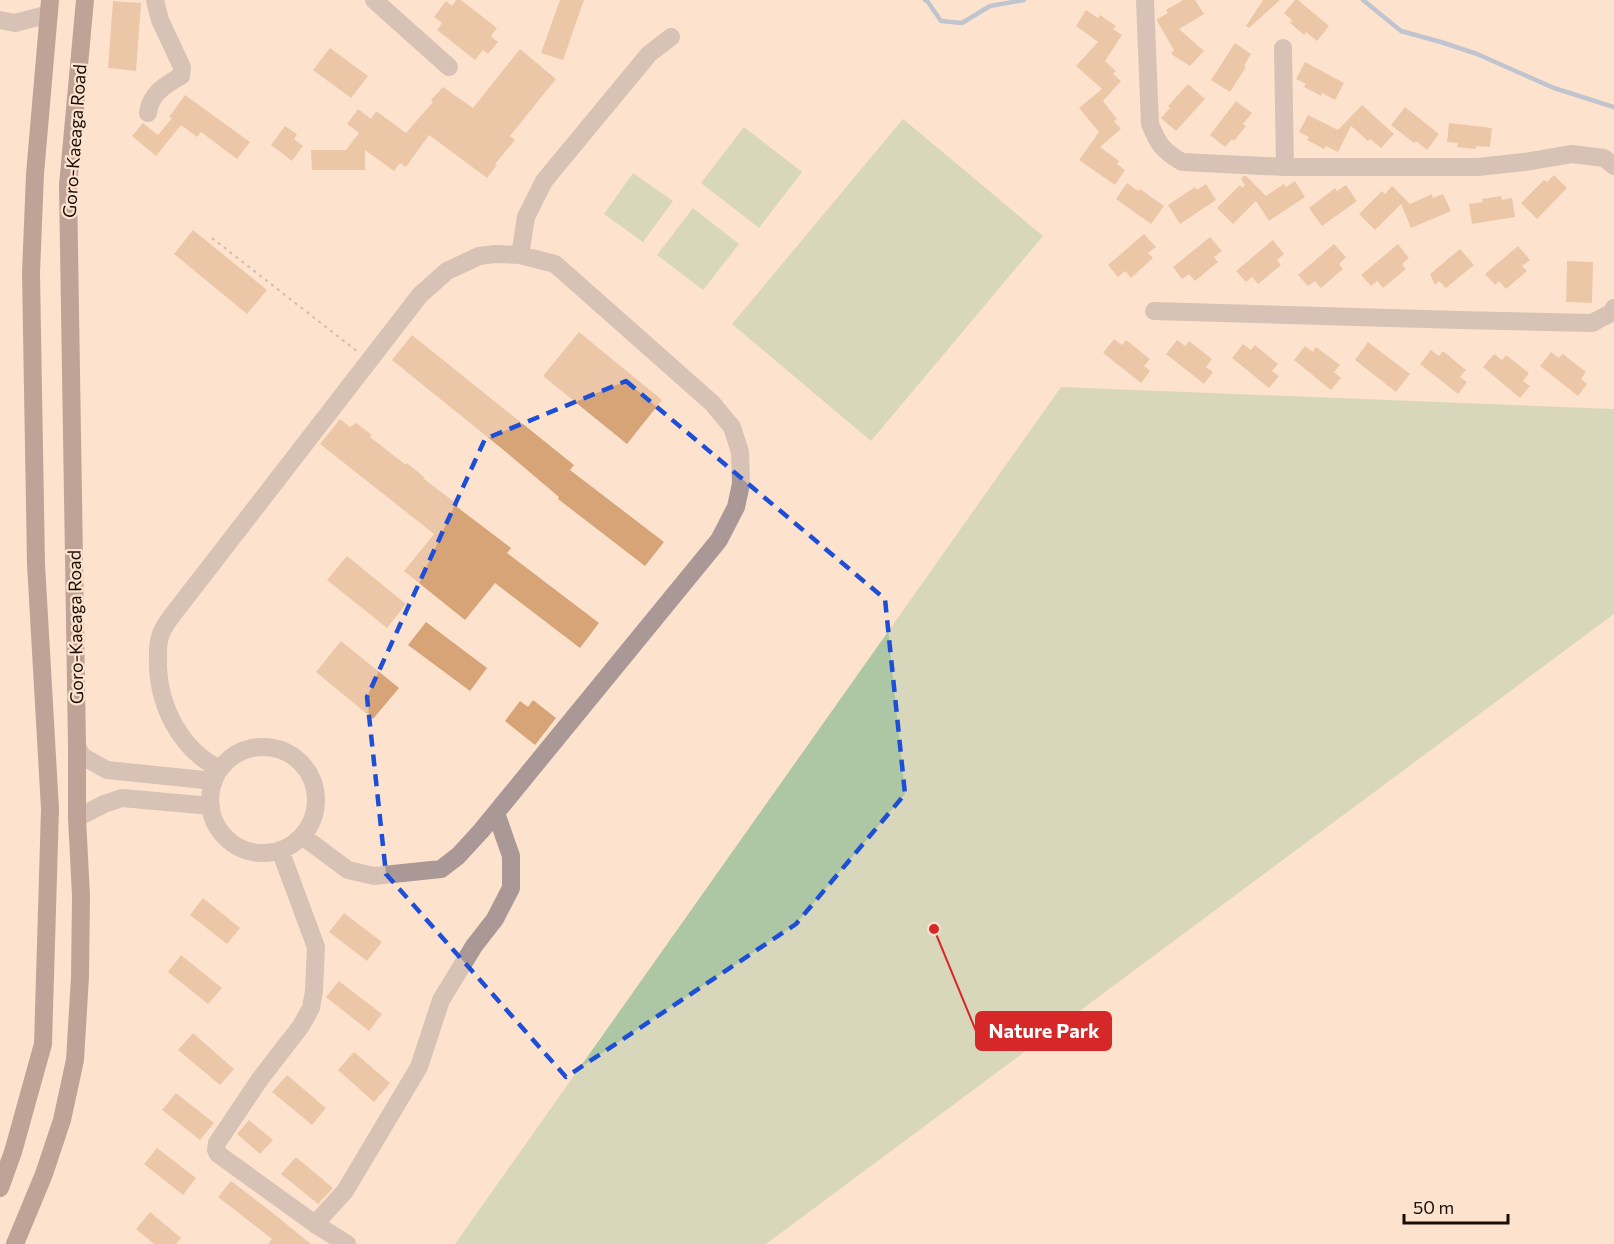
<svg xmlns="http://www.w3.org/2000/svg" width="1614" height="1244" viewBox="0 0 1614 1244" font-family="Commissioner,sans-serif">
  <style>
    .green { fill: #adc7a4 }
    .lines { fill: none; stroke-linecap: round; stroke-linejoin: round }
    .stream { stroke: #759ecf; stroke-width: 4.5 }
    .building { fill: #d7a478 }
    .path { stroke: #a08c7d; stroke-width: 2; stroke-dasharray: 3 4.5; stroke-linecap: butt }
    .minor { stroke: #aa9897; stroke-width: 18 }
    .major { stroke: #755655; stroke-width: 18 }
    .marked { fill: none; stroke: #1d4ed8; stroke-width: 4.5; stroke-dasharray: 12 8; stroke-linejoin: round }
    .labels { text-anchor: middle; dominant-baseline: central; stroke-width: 4.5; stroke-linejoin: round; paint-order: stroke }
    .street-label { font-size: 18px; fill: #190e06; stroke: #fde3ce }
    .leader { fill: none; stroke: #d62828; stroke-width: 2 }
    .callout-dot { fill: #d62828; stroke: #fde3ce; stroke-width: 2 }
    .callout { fill: #d62828; stroke: #d62828; stroke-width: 2 }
    .callout-label { font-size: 20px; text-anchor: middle; font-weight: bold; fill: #fff }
  </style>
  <rect width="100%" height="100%" fill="#fde3ce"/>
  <path class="green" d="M903 119 1043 236 871 441 732 324Z
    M744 127 802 172 759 228 701 183Z
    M633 173 673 201 643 242 604 214Z
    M693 208 739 244 703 290 657 255Z
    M1061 387 1614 409V614L766 1244H455Z"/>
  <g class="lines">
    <path class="stream" d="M925 0 928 2 941 21 962 23 990 6 1024 0
      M1363 0 1401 31 1441 42 1477 54 1554 88 1614 107"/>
  </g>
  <path class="building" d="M456 0H461L497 28 491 36 498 42 488 54 483 50 475 60 437 30 442 23 434 17 446 1 452 6Z
    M560 0H584L563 60 541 53Z
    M1183 0H1195L1204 14 1179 29 1204 51 1190 66 1171 54 1174 50 1157 21V19L1168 13 1166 10Z
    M1263 0H1280L1249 28 1246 26Z
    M1295 0H1298L1329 26 1317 41 1306 32 1304 35 1290 23 1292 20 1284 13Z
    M113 1 141 3 136 71 108 68Z
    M1086 10 1098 18 1100 15 1116 26 1113 29 1122 35 1105 61 1116 71 1113 74 1121 81 1103 101 1117 119 1114 121 1121 129 1100 147 1119 161 1117 164 1125 170 1115 185 1079 160 1099 132 1079 108 1102 89 1076 66 1098 42 1076 26Z
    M1235 43 1251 54 1244 66 1246 67 1230 92 1211 80Z
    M330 48 368 76 351 98 313 70Z
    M520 49 556 79 510 136 515 140 495 164 497 165 487 178 429 135 406 167 400 163 394 171 365 150V170H312L311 150H346L359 133 347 124 358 109 371 119 376 111 406 133 433 102 431 100 443 87 473 108Z
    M1305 62 1344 83 1335 100 1322 93 1321 96 1304 87 1306 84 1296 79Z
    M1188 84 1205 99 1176 131 1161 118 1170 108 1168 106Z
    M185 95 250 142 237 159 201 132 197 137 181 125 156 156 132 136 143 123 158 135 172 118 169 117Z
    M1236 101 1252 113 1243 124 1246 126 1234 141 1232 139 1225 147 1210 135Z
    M1362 105 1394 134 1381 148 1370 139 1368 141 1351 126 1338 152 1326 146 1324 149 1307 140 1309 137 1299 132 1308 115 1338 130Z
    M1405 107 1439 134 1427 150 1416 141 1414 143 1391 125Z
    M1449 123 1492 128 1490 147 1476 146V149L1457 147 1458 143 1447 142Z
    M285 126 297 134 294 139 303 146 292 161 271 145Z
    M1554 175 1567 188 1537 219 1521 203 1544 180 1547 182Z
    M1244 176H1246L1266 196 1284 184 1286 187 1295 181 1305 197 1269 221 1256 201 1233 224 1217 208 1240 185 1242 188 1245 185 1241 179Z
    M1127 183 1138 191 1140 189 1164 206 1151 224 1116 199Z
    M1206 184 1216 200 1180 224 1168 205 1195 187 1197 190Z
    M1346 185 1357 201 1322 226 1309 208 1335 188 1337 191Z
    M1392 186 1410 204 1432 194 1433 198 1443 194 1451 211 1411 228 1401 204 1375 230 1359 214 1382 191 1385 194Z
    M1501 196 1502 200 1512 198 1515 217 1472 224 1469 204 1483 202 1482 199Z
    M193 230 267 290 247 314 174 254Z
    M1144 234 1156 247 1148 253 1153 258 1131 278 1125 271 1118 277 1108 265Z
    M1210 237 1222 251 1214 257 1218 262 1195 281 1189 274 1182 279 1173 267Z
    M1273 240 1284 254 1277 260 1281 265 1258 284 1252 277 1246 282 1236 271Z
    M1334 244 1346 257 1339 264 1343 269 1321 288 1315 281 1308 286 1298 275Z
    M1398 244 1409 258 1402 264 1406 269 1383 288 1377 281 1371 286 1361 275Z
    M1518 246 1530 260 1522 266 1527 271 1506 289 1499 281 1495 285 1485 274Z
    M1460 249 1474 265 1446 288 1439 281 1435 285 1430 274Z
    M1567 261 1593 262 1592 303 1566 302Z
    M579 332 662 400 627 444 543 376Z
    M412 335 574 465 570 470 664 542 645 566 558 499 559 497 506 452 392 360Z
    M1114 339 1122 345 1126 340 1150 359 1144 366 1150 371 1141 383 1103 353Z
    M1177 340 1185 346 1189 341 1212 359 1206 367 1213 372 1204 384 1166 354Z
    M1368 342 1410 374 1396 392 1355 360Z
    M1243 344 1251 350 1255 345 1278 364 1272 371 1279 376 1269 388 1232 358Z
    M1305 346 1313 352 1316 347 1340 365 1334 372 1341 378 1331 390 1294 360Z
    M1431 350 1439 356 1443 351 1466 370 1460 377 1467 382 1458 394 1420 364Z
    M1551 352 1559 358 1563 354 1586 372 1581 379 1587 384 1578 396 1540 366Z
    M1494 354 1502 360 1506 355 1529 373 1523 381 1530 386 1520 398 1483 367Z
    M340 419 350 427 356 423 372 435 370 437 406 465 407 463 424 477 423 478 458 505 457 507 511 548 507 553 599 623 580 648 495 583 465 620 404 571 434 534 320 444Z
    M347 556 406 604 387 628 327 580Z
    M426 622 487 668 470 691 408 645Z
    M341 641 399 688 373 719 316 672Z
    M533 700 556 718 535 745 505 721 520 701 528 707Z
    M203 898 240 928 227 944 190 915Z
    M344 913 382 942 367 961 329 932Z
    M181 955 222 988 208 1004 168 972Z
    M339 981 382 1014 369 1031 326 997Z
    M193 1033 234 1069 220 1085 178 1050Z
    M354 1052 390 1083 374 1102 338 1070Z
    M287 1075 326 1108 312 1125 272 1092Z
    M176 1093 214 1123 200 1140 162 1110Z
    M249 1120 273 1140 260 1154 237 1134Z
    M157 1148 196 1178 183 1195 144 1164Z
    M296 1157 333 1188 318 1204 281 1174Z
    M231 1181 269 1210 311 1244H268L272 1239 218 1197Z
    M150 1212 181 1238 176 1244H154L136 1229Z"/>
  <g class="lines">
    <path class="path" d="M212 238 358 352"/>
    <path class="minor" d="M374 0 449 67
      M1145 0 1150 124C1158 144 1163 151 1182 162L1285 167H1478L1524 162 1572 154 1604 158 1614 166
      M0 20 15 23 49 14
      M1283 48 1285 167
      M148 113C150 94 165 85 181 76L182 67 160 20 155 0
      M520 255 526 217 544 181 649 54 671 37
      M1154 311 1460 320 1592 323 1611 313 1614 308
      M77 746 82 756 107 770 214 781
      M210 800a53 53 0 1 1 106 0a53 53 0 1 1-106 0Z
      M220 769C181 750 159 707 158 665 158 656 157 646 160 637 162 628 169 620 174 613L420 295 447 271 479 256 495 254 520 255 555 264 712 403 732 427 740 452 741 484 736 507 719 540 481 831 458 856 441 869 374 876 348 870 302 836
      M77 818 104 804 122 798 211 806
      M280 850 316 947 314 991 311 1008 301 1026 260 1079 217 1143 216 1150 218 1154 315 1224 347 1244
      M315 1224 345 1191 419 1067 441 1000 474 946 495 919 511 888V856L496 813"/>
    <path class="major" d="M0 1188 13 1152 43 1044 50 809 36 564 31 273 35 174 50 0
      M15 1244 44 1174 62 1120 75 1060 80 977 81 896 77 818V746L68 185 85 0"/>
  </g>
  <path d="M0 0H1614V1244H0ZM626 381 885 599 905 794 796 924 566 1077 386 874 367 697 485 439Z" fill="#fde3ce" fill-opacity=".55" fill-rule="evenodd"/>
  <path class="marked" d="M626 381 885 599 905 794 796 924 566 1077 386 874 367 697 485 439Z"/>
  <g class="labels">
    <g class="street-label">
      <text transform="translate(74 141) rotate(-86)">Goro-Kaeaga Road</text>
      <text transform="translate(75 627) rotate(-91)">Goro-Kaeaga Road</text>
    </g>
  </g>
  <path class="leader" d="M934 929L976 1031"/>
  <circle class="callout-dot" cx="934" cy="929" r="6"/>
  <rect class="callout" x="976" y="1012" width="135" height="38" rx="6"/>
  <g class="callout-label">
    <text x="1044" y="1038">Nature Park</text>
  </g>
  <path d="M1404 1214v9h104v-9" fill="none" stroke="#190e06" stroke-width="3"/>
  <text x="1413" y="1214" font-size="18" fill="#190e06" stroke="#fde3ce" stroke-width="4.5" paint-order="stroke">50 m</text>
</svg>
